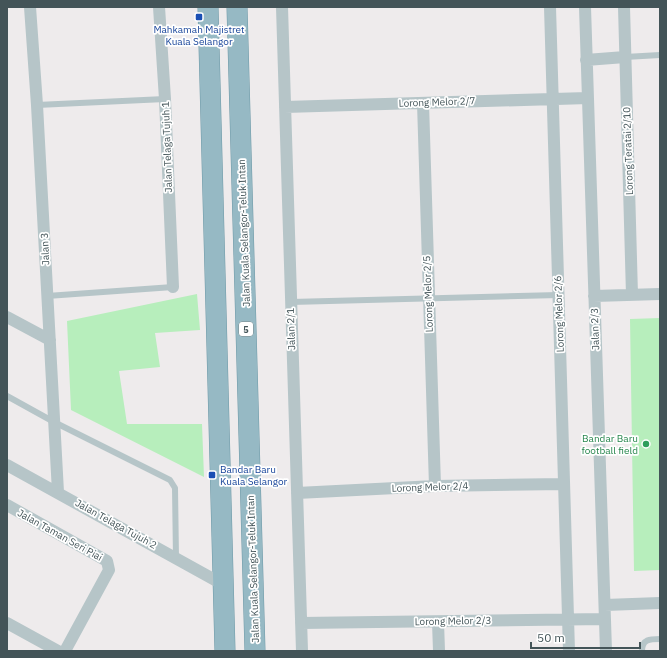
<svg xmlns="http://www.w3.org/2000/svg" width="667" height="658" viewBox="0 0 667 658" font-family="'IBM Plex Sans',sans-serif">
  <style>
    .green { fill: #b7eebc }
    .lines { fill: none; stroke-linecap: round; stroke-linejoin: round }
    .trunk-casing { stroke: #6d99a7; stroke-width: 21 }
    .service { stroke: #b6c5c8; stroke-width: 6 }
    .minor { stroke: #b6c5c8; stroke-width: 12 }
    .trunk { stroke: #96b9c4; stroke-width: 20 }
    .transit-dot { fill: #1a4fb4; stroke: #fff; stroke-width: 1.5 }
    .leisure-dot { fill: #2e9e5b; stroke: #fff; stroke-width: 1.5 }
    .labels { text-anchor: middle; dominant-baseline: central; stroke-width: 3.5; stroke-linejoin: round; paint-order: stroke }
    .shield { fill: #fff; stroke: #7b878a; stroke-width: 1 }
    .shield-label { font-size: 9px; font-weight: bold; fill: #435458 }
    .transit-label { font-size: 10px; fill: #164399; stroke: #fff }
    .street-label { font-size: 10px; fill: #435458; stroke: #fff }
    .leisure-label { font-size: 10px; fill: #27864d; stroke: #fff; text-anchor: end }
  </style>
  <rect width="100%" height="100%" fill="#eeebec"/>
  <path class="green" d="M197 294 200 330 155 333 160 367 119 371 127 424H202L204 477 71 410 67 321Z
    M660 318V570L634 571 630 319Z"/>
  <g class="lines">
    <defs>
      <path id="trunk" d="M208 7 225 651
        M237 7 255 651"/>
    </defs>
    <use href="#trunk" class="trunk-casing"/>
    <path class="service" d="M625 57 660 55
      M37 105 165 99
      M47 296 173 287
      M291 302 559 295
      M7 396 54 422 170 480 175 488 176 558
      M642 651C642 639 650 639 660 639"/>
    <path class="minor" d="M30 7 37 105 58 492
      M159 7 165 99 173 287
      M282 7 302 651
      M550 7 569 651
      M585 7 606 651
      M624 7 632 295
      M586 60 625 57
      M423 103 435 486
      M285 107 588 98
      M594 296 660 294
      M7 317 50 340
      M7 465 224 585
      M297 493 435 486 564 484
      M7 505 107 561 109 570 65 651
      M605 605 660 603
      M438 622 439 651
      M7 623 58 651
      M301 623 605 619"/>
    <use href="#trunk" class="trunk"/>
  </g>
  <g class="transit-dot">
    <rect x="195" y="13" width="8" height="8" rx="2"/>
    <rect x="208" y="471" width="8" height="8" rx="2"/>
  </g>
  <circle class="leisure-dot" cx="646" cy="444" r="4"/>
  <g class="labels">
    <rect class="shield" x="239" y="322" width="14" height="14" rx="3"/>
    <g class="shield-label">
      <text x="246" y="329">5</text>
    </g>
    <g class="transit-label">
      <text x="199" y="29">Mahkamah Majistret<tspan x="199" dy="12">Kuala Selangor</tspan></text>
      <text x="220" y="469" text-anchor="start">Bandar Baru<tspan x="220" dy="12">Kuala Selangor</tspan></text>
    </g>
    <g class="street-label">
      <text transform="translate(437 102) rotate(-2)">Lorong Melor 2/7</text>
      <text transform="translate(167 147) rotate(-92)">Jalan Telaga Tujuh 1</text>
      <text transform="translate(628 151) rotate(-92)">Lorong Teratai 2/10</text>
      <text transform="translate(244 233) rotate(-92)">Jalan Kuala Selangor-Teluk Intan</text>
      <text transform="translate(45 249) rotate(-93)">Jalan 3</text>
      <text transform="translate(428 294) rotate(-92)">Lorong Melor 2/5</text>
      <text transform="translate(559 314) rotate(-92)">Lorong Melor 2/6</text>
      <text transform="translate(291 329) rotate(-92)">Jalan 2/1</text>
      <text transform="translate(595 329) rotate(-92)">Jalan 2/3</text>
      <text transform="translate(430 487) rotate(-2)">Lorong Melor 2/4</text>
      <text transform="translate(116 524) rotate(29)">Jalan Telaga Tujuh 2</text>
      <text transform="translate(60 535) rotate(29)">Jalan Taman Seri Piai</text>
      <text transform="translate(253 569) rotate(-92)">Jalan Kuala Selangor-Teluk Intan</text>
      <text transform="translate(453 621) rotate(-1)">Lorong Melor 2/3</text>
    </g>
    <g class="leisure-label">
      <text x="638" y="438">Bandar Baru<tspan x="638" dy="12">football field</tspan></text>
    </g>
  </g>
  <rect width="667" height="658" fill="none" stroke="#435458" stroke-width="16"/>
  <path d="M531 642v6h109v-6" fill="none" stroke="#435458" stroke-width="2"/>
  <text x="537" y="642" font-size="12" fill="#435458" stroke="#ffffff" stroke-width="3" paint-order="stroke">50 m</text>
</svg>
